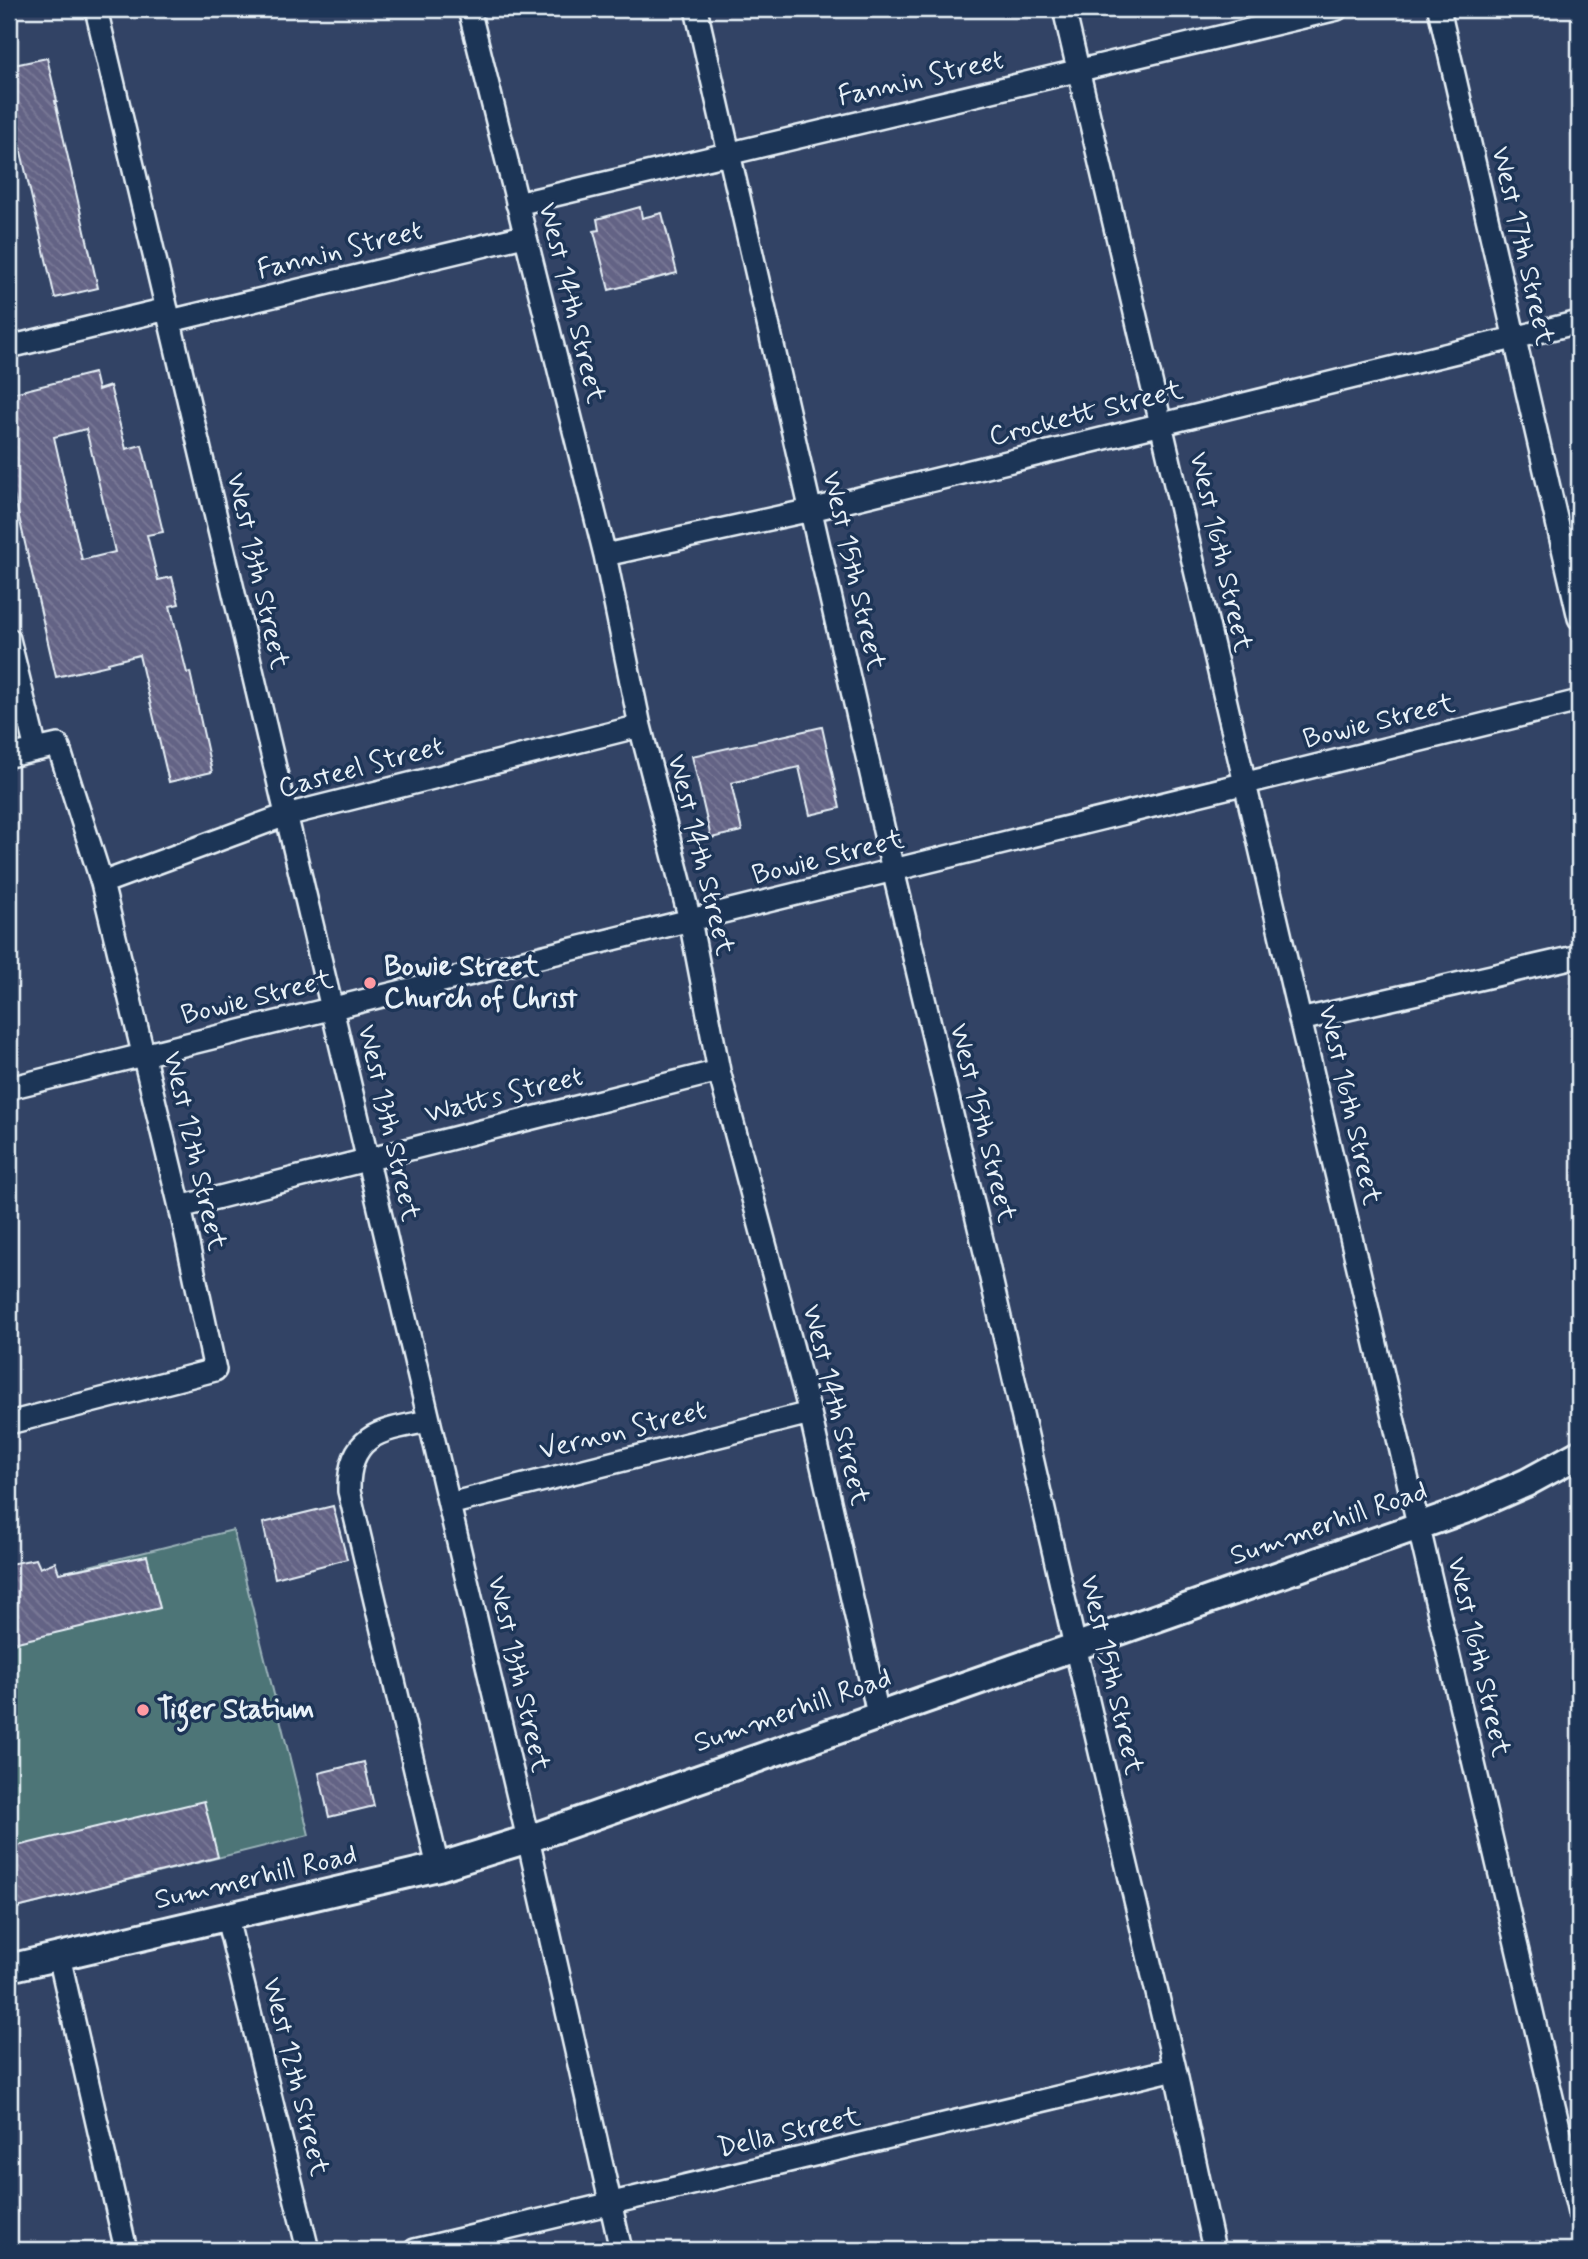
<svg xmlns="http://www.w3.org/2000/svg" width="1588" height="2259" viewBox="0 0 1588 2259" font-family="Mynerve,sans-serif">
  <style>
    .garden { fill: #4d7477; stroke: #9ab2b8; stroke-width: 2 }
    .building { fill: url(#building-back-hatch); stroke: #e8f1f8; stroke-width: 2; fill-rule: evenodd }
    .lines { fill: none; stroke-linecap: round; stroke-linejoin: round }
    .minor-casing { stroke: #e8f1f8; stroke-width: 26 }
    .major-casing { stroke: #e8f1f8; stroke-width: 32 }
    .minor { stroke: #1d3557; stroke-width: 21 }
    .major { stroke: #1d3557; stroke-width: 26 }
    .poi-dot { fill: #ff9aa2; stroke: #1d3557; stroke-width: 2.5 }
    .labels { text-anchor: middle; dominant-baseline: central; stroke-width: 7; stroke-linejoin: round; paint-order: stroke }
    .street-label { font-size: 28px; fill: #e8f1f8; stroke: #1d3557 }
    .poi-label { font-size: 28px; font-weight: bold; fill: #e8f1f8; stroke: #1d3557; text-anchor: start }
  </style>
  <defs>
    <pattern id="building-back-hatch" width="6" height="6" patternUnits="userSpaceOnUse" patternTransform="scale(1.75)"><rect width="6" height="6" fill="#646385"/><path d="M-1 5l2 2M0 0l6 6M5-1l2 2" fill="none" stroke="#7a7a97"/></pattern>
  </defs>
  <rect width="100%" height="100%" fill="#324365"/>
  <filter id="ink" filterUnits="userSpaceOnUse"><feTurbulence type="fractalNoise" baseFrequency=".0143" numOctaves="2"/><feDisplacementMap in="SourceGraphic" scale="14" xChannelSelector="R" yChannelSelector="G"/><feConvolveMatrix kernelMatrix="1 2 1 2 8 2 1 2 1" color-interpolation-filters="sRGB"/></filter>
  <g filter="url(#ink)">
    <path class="garden" d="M233 1530 309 1835 9 1910V1586Z"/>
    <path class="building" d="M47 58 57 101H55L98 288 55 298 9 100V66Z
      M640 207 642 218 662 213 677 273 609 290 594 231 599 230 597 219Z
      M94 373 98 390 110 386 126 449 142 445 163 532 147 535 158 580 172 577 179 604 170 606 187 673 190 672 212 772 169 782 139 655 108 663V665L56 677 9 474V394ZM86 429 115 552 82 560 54 437Z
      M822 727 840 808 810 815 799 767 731 783 742 831 711 838 692 756Z
      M333 1506 347 1559 275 1578 263 1523Z
      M147 1556 160 1608 9 1644V1564L36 1559 40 1568 55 1562 59 1573Z
      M364 1762 374 1806 329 1817 319 1773Z
      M204 1801 218 1857 9 1910V1848Z"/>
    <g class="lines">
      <defs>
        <path id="minor" d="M96 9 528 1839 621 2250
          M469 9 605 555 640 726 690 920 719 1071 810 1413 878 1714
          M696 9 893 870 985 1252 1075 1646 1175 2069 1214 2250
          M1064 9 1579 2213
          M1439 9 1579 618
          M517 204 1337 9
          M170 321 524 236
          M9 347 167 309
          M605 555 811 510 1579 322
          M9 639 36 750
          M9 756 58 745 102 883 180 1207 215 1370 9 1423
          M102 883 286 815 640 726
          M1300 1020 1579 956
          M9 1088 1579 701
          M180 1207 719 1071
          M429 1421C382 1430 348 1433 349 1491L438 1867
          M449 1504 810 1413
          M227 1918 308 2250
          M59 1956 126 2250
          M415 2250 1175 2069"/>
        <path id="major" d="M9 1968 438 1867 528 1839 1467 1509 1526 1483 1579 1454"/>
      </defs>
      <use href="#minor" class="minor-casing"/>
      <use href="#major" class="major-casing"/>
      <use href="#minor" class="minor"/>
      <use href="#major" class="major"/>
    </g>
  </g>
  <g class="poi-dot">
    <circle cx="370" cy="983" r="7"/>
    <circle cx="143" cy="1710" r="7"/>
  </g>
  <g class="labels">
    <g class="street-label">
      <text transform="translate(921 79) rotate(-13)">Fannin Street</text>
      <text transform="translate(1522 246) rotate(77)">West 17th Street</text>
      <text transform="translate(340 251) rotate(-14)">Fannin Street</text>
      <text transform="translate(571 303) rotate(76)">West 14th Street</text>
      <text transform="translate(1086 414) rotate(-14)">Crockett Street</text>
      <text transform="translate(1220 552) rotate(77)">West 16th Street</text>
      <text transform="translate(257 571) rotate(77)">West 13th Street</text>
      <text transform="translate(853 571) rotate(77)">West 15th Street</text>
      <text transform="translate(1379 722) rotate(-14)">Bowie Street</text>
      <text transform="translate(361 768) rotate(-15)">Casteel Street</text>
      <text transform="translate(700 855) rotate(76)">West 14th Street</text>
      <text transform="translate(828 858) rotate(-14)">Bowie Street</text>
      <text transform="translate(257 998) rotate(-14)">Bowie Street</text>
      <text transform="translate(504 1096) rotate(-14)">Watts Street</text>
      <text transform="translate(1349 1105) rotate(77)">West 16th Street</text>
      <text transform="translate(388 1123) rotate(77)">West 13th Street</text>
      <text transform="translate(982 1123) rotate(76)">West 15th Street</text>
      <text transform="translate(194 1151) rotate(77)">West 12th Street</text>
      <text transform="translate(835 1405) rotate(76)">West 14th Street</text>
      <text transform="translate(623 1431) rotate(-14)">Vernon Street</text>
      <text transform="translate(1329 1524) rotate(-19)">Summerhill Road</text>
      <text transform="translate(1478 1657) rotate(77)">West 16th Street</text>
      <text transform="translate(518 1674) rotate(77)">West 13th Street</text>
      <text transform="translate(1111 1675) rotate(77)">West 15th Street</text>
      <text transform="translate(793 1711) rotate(-19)">Summerhill Road</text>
      <text transform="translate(256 1878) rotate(-13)">Summerhill Road</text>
      <text transform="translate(295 2077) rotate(76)">West 12th Street</text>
      <text transform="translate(789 2133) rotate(-13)">Della Street</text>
    </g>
    <g class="poi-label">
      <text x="384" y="967">Bowie Street<tspan x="384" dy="32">Church of Christ</tspan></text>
      <text x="157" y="1710">Tiger Statium</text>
    </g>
  </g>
  <rect width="1588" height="2259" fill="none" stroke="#1d3557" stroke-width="35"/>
  <rect x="18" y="18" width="1553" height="2224" fill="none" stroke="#e8f1f8" stroke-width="2.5" filter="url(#ink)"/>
</svg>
